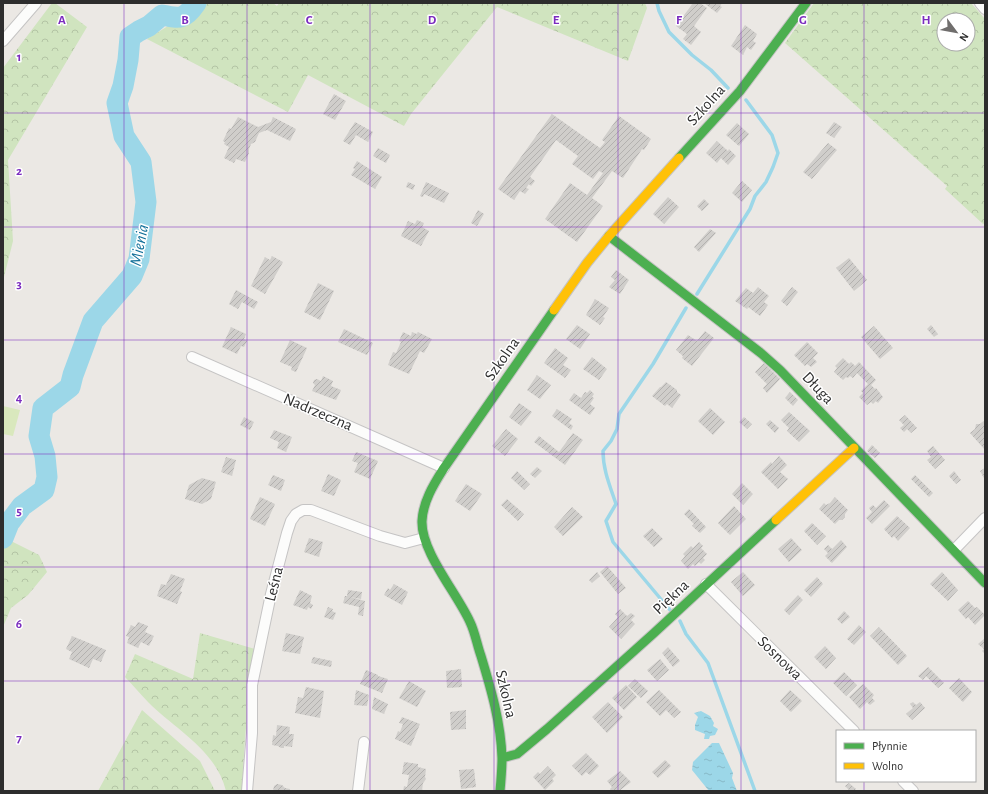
<svg xmlns="http://www.w3.org/2000/svg" width="988" height="794" viewBox="0 0 988 794" font-family="'Alegreya Sans',sans-serif">
  <style>
    .forest { fill: url(#forest-crowns); fill-rule: evenodd }
    .pitch { fill: #d9e8bd }
    .water { fill: url(#water-ripples) }
    .lines { fill: none; stroke-linecap: round; stroke-linejoin: round }
    .stream { stroke: #9cd7e8; stroke-width: 3.5 }
    .river { stroke: #9cd7e8; stroke-width: 21 }
    .building { fill: url(#building-hatch) }
    .street-casing { stroke: #c5c4c4; stroke-width: 12 }
    .fast-casing { stroke: #c5c4c4; stroke-width: 11 }
    .slow-casing { stroke: #c5c4c4; stroke-width: 11 }
    .street { stroke: #fcfcfb; stroke-width: 10 }
    .fast { stroke: #4caf50; stroke-width: 9 }
    .slow { stroke: #ffc107; stroke-width: 9 }
    .grid { fill: none; stroke: #7b2cbf; stroke-width: 1; stroke-opacity: 0.55 }
    .labels { text-anchor: middle; dominant-baseline: central; stroke-width: 3; stroke-linejoin: round; paint-order: stroke }
    .street-label { font-size: 16px; fill: #2d2d2d; stroke: #fff }
    .water-label { font-size: 17px; font-style: italic; fill: #14719a; stroke: #fff }
    .grid-label { font-size: 13px; text-anchor: middle; font-weight: bold; fill: #7b2cbf; stroke: #fff; stroke-width: 3; stroke-linejoin: round; paint-order: stroke }
  </style>
  <defs>
    <pattern id="forest-crowns" width="20" height="18" patternUnits="userSpaceOnUse"><rect width="20" height="18" fill="#d0e4bf"/><path d="M2 6a3 3 0 1 1 6 0M12 15a3 3 0 1 1 6 0" fill="none" stroke="#b3c4a4"/></pattern>
    <pattern id="water-ripples" width="26" height="14" patternUnits="userSpaceOnUse"><rect width="26" height="14" fill="#9cd7e8"/><path d="M2 4q2-2 4 0t4 0M15 11q2-2 4 0t4 0" fill="none" stroke="#87b9c7"/></pattern>
    <pattern id="building-hatch" width="6" height="6" patternUnits="userSpaceOnUse"><rect width="6" height="6" fill="#d0cecb"/><path d="M-1 1l2-2M0 6l6-6M5 7l2-2" fill="none" stroke="#b3b1af"/></pattern>
  </defs>
  <rect width="100%" height="100%" fill="#ebe8e4"/>
  <path class="forest" d="M52 3H55L87 27 8 160 13 241 3 281V68Z
    M204 3H273L277 6 279 3H645L647 8 628 61 497 7 411 114 404 126 308 75 288 112 147 39 176 21 187 20Z
    M814 3H971L985 19V223L983 224 945 189 947 186 785 43ZM944 20H968V44H944Z
    M3 537 39 555 47 572 28 595 11 608 3 627Z
    M200 633 255 649 245 737 242 791H226C216 750 176 730 148 702 140 694 133 685 125 677L135 654 193 679Z
    M142 710 200 761 215 791H98Z"/>
  <path class="pitch" d="M3 406 20 410 13 436 3 434Z"/>
  <path class="water" d="M701 711 710 716 714 723 713 726 718 729 715 735 710 736 709 739H704L705 734 695 730V725L698 717 694 713Z
    M712 743H719L733 773 732 778 737 791H709L692 770 693 762Z"/>
  <g class="lines">
    <path class="stream" d="M657 3 659 11 669 32 692 55 711 70 728 88
      M697 294 750 209 755 196 766 182 773 167 778 153 772 135 746 100
      M670 610 613 542 606 521 616 504C610 486 603 470 603 451L611 441 617 429 619 414 653 364 686 308
      M680 621 686 634 708 663 755 791"/>
    <path class="river" d="M3 538 9 523 22 506 44 490 47 477 45 456 39 436 43 408 70 387 73 375 93 321 132 276 139 259 146 202 141 162 124 136 117 103 123 86 128 60 130 37 139 31 149 26 162 15C181 19 185 19 196 3"/>
  </g>
  <path class="building" d="M693 3H700L707 8 694 26 701 32 691 45 683 39 687 34 676 26Z
    M704 3H722L720 6 722 7 717 13Z
    M745 25 757 34 753 41 756 43 751 50 747 47 743 55 731 46Z
    M334 94 346 101 335 120 323 114Z
    M552 114 600 148 605 142 602 140 619 116 651 139 644 150 642 149 623 178 612 171 592 198 603 206 577 242 545 219 570 183 587 195 603 173 599 171 593 179 572 164 578 156 556 140 530 177 535 181 531 186 529 184 526 188 529 189 525 194 520 191 514 200 498 189Z
    M238 117 258 127 271 122 273 117 296 129 290 141 267 130 259 133 255 142 251 144 249 149V153L245 162 236 159 234 163 224 158 229 147 224 144 225 142 223 141 229 128 231 129Z
    M355 122 373 132 368 142 356 135 350 145 343 141Z
    M834 122 842 127 834 138 826 133Z
    M737 123 749 134 739 146 726 135Z
    M717 141 728 151 729 149 736 156 728 165 721 158 717 163 706 153Z
    M828 143 837 150 812 179 803 172Z
    M378 148 390 155 386 163 373 156Z
    M357 161 382 177 375 189 351 175 355 169 353 168Z
    M742 181 752 190 742 202 732 193Z
    M408 182 415 185 413 190 406 187Z
    M426 182 449 193 444 203 424 194 423 197 420 196Z
    M668 197 679 207 664 224 653 214Z
    M704 199 709 204 702 211 697 206Z
    M478 210 484 214 477 226 471 223Z
    M417 220 424 223 422 227 429 231 421 246 401 236 408 221 415 224Z
    M710 229 716 233 699 252 694 247Z
    M272 256 283 262 265 294 251 286 265 257 270 260Z
    M849 258 867 280 854 291 836 268Z
    M616 270 629 280 620 294 609 287 615 280 611 277Z
    M318 283 334 291 320 320 304 312Z
    M758 287 769 296 764 302 768 305 760 316 748 307 747 309 735 301 746 288 753 293Z
    M792 287 798 292 787 306 781 301Z
    M236 290 258 302 254 309 242 302 238 309 229 304Z
    M595 299 609 308 603 317 605 318 600 325 586 315Z
    M577 325 590 334 580 349 566 339Z
    M931 325 938 334 934 337 927 329Z
    M874 326 893 348 880 359 861 337Z
    M231 327 246 334 244 339 247 341 244 347 241 346 237 354 222 347Z
    M344 329 373 343 367 355 338 342Z
    M705 331 714 338 692 366 682 358 683 356 676 350 688 335 697 341Z
    M403 332 411 336 412 332 417 334 418 332 432 339 424 353 420 351 409 374 388 365 393 352 396 353 401 342 399 341Z
    M290 340 307 348 296 372 291 370 292 367 280 362Z
    M807 342 818 353 813 358 817 362 811 367 807 364 805 366 794 355Z
    M555 348 568 358 563 365 571 370 565 378 544 363Z
    M592 357 607 369 599 380 583 369Z
    M843 358 849 364 851 362 855 366 859 362 876 380 871 385 875 389 876 388 883 397 878 403 876 401 873 404 871 402 867 405 859 397 863 393 861 391 868 384 857 373 853 378 850 376 848 378 846 377 843 380 834 372 837 368 835 366Z
    M764 363 780 379 767 393 763 388 767 384 755 372Z
    M537 375 551 385 540 399 527 390Z
    M323 376 333 381 331 386 341 390 336 400 312 391 315 385 313 383 314 380 317 379 321 381Z
    M666 382 677 390V392L681 395 672 408 667 404 665 406 652 396 660 387H661Z
    M590 390 594 394 592 397 594 398 590 404 595 408 590 415 569 400 574 393 581 398 585 392 587 393Z
    M790 392 798 400 793 406 785 398Z
    M519 403 532 412 521 426 509 417Z
    M710 408 725 422 713 435 698 421Z
    M557 409 572 419 569 423 573 426 571 430 552 416Z
    M789 412 810 431 799 442 787 431 789 428 781 420Z
    M905 415 917 428 911 433 907 429 904 432 900 428 904 425 899 420Z
    M244 417 254 422 250 430 240 425Z
    M744 417 752 424 747 429 739 422Z
    M770 420 779 428 775 433 766 424Z
    M985 420V450L970 433 975 429 976 424H980Z
    M506 429 518 439 505 456 492 446Z
    M274 430 292 437 286 452 277 448 279 442 270 438Z
    M573 433 583 440 565 465 534 442 539 436 559 452Z
    M872 445 880 453 875 458 867 451Z
    M933 446 945 460 935 469 927 460 931 457 927 451Z
    M356 452 378 461 370 479 354 472 358 463 352 461Z
    M779 456 787 465 780 472 788 479 778 489 761 472 771 462 772 464Z
    M226 457 236 460 232 476 221 472Z
    M537 467 542 471 535 478 530 474Z
    M985 468V480L980 471Z
    M517 471 530 484 524 490 511 478Z
    M954 471 961 480 956 484 949 476Z
    M328 474 341 480 334 496 321 491Z
    M273 475 285 480 281 491 268 485Z
    M915 475 933 493 929 497 911 479Z
    M202 478 216 482 211 499 202 504 185 499 189 485Z
    M742 483 753 494 743 505 732 494Z
    M466 484 482 494 470 511 455 501Z
    M260 497 275 504 265 526 250 519Z
    M835 497 848 510 845 514V517L842 520H839L835 524 819 509 824 503 826 505 830 503Z
    M507 499 524 514 518 521 501 505Z
    M884 500 890 506 872 524 866 518 872 512 869 508 873 505 876 508Z
    M734 506 746 519 730 535 718 523Z
    M572 507 583 517 563 536 554 527Z
    M689 509 706 527 700 533 692 526 694 524 684 514Z
    M897 516 910 528 898 541 894 536 892 538 884 529Z
    M812 523 826 536 817 545 804 531Z
    M652 528 663 539 654 547 643 536Z
    M309 538 323 542 319 557 304 552Z
    M791 538 802 550 789 562 778 549Z
    M841 540 847 547 832 563 825 556 828 553 824 549 828 545 832 549Z
    M699 542 703 546 701 548 707 554 703 558 705 560 701 564 699 562 695 566 693 564 688 569 681 561 685 556 683 554 691 546 693 548Z
    M607 566 626 588 618 594 600 572Z
    M597 572 600 576 592 583 589 580Z
    M743 572 755 585 743 596 731 582Z
    M942 572 958 590 948 601 930 584Z
    M171 574 185 579 180 591 182 592 177 604 157 596 161 584 166 585Z
    M817 577 823 584 811 597 804 590Z
    M394 584 408 592 402 605 384 595 388 588 390 590Z
    M300 590 312 596 310 603 313 605 311 609 308 607 307 610 293 605Z
    M348 590 362 592 361 599 350 597 365 601 363 616 358 615 359 607 343 603 345 596H347Z
    M798 595 803 600 789 615 784 610Z
    M968 601 975 608 977 607 985 615 975 625 968 617 966 619 958 610Z
    M328 607 333 609 332 611 336 613 333 620 324 617Z
    M620 609 627 616 631 613 635 616 631 620 635 624 621 639 609 627 618 617 615 614Z
    M844 611 850 617 842 624 837 619Z
    M138 622 148 626 145 632 154 636 149 646 141 642 138 648 127 643 129 637 126 636 131 625 135 627Z
    M859 625 866 632 854 645 847 639Z
    M879 627 907 656 898 665 870 636Z
    M286 633 304 637 300 654 282 651Z
    M72 636 106 650 101 662 93 659 89 668 69 659 72 652 66 649Z
    M985 638V654L982 651 984 649 978 644Z
    M825 646 836 658 826 669 814 657Z
    M668 647 680 661 673 667 662 653Z
    M313 657 332 661 331 667 311 663Z
    M660 659 669 670 657 681 647 670Z
    M928 667 944 683 938 688 926 676 923 680 918 676Z
    M461 669 462 687 447 688 446 671Z
    M366 670 378 675V676L388 679 382 693 360 684Z
    M844 672 857 685 846 696 833 683Z
    M959 678 972 692 963 702 949 688Z
    M635 679 648 691 641 698 628 686Z
    M409 681 426 691 417 707 399 698Z
    M863 684 874 695 872 698 875 701 870 705 867 702 860 709 849 697Z
    M626 685 637 697 624 710 612 698Z
    M306 687 324 691 320 718 295 713 298 697 303 698Z
    M356 690 369 695 367 706 354 705Z
    M659 690 681 712 674 718 666 710 660 716 646 702Z
    M790 690 802 701 791 712 780 701Z
    M374 697 388 704 384 714 372 709Z
    M608 702 623 717 607 733 592 717Z
    M913 702 916 705 920 702 925 708 912 720 906 714 913 708 910 704Z
    M466 710V729L451 730 450 712Z
    M402 717 420 724 411 746 395 739 398 731 400 732 403 724 399 723Z
    M277 725 290 727 289 734H294L292 747 284 746V748H281L278 746 272 745 273 735 276 736Z
    M586 753 599 766 590 775 586 772 582 776 572 766Z
    M665 760 671 766 658 778 652 772Z
    M404 762 418 764V767L426 769 425 777 426 779 423 783 422 791H403L404 786 407 787 409 775 402 774Z
    M548 766 556 775 552 779 554 781 545 790 533 777 538 772 540 774Z
    M474 769 476 787 461 789 459 770Z
    M620 771 631 782 619 791H611L610 789 612 787 607 781Z
    M849 783 856 789 854 791H850L845 786Z
    M277 784 282 785 285 788 290 789V791H273L274 786Z"/>
  <g class="lines">
    <defs>
      <path id="street" d="M980 3 985 9
        M3 41 36 3
        M192 357 444 468
        M954 550 985 518
        M706 584 854 731
        M903 781 913 791
        M247 791 252 733V685L271 594 287 533 291 521 296 514 303 510H311L380 536 405 543 424 538
        M358 791 364 742"/>
      <path id="fast" d="M679 158 740 91 806 3
        M609 236 762 354 780 370 985 583
        M502 758 517 754 547 729 654 633 776 520
        M500 791C501 780 502 769 502 758 501 723 491 689 481 656 477 645 475 632 470 622 457 593 421 552 422 521 423 501 434 484 444 468L554 310"/>
      <path id="slow" d="M554 310 587 263 609 236 679 158
        M776 520 854 448"/>
    </defs>
    <use href="#street" class="street-casing"/>
    <use href="#fast" class="fast-casing"/>
    <use href="#slow" class="slow-casing"/>
    <use href="#street" class="street"/>
    <use href="#fast" class="fast"/>
    <use href="#slow" class="slow"/>
  </g>
  <path class="grid" d="M124 3V791M247 3V791M370 3V791M494 3V791M618 3V791M741 3V791M864 3V731M3 113H985M3 227H985M3 340H985M3 454H985M3 567H985M3 681H985M864 781V791"/>
  <g class="labels">
    <g class="street-label">
      <text transform="translate(706 105) rotate(-48)">Szkolna</text>
      <text transform="translate(502 359) rotate(-55)">Szkolna</text>
      <text transform="translate(818 388) rotate(47)">Długa</text>
      <text transform="translate(318 412) rotate(23)">Nadrzeczna</text>
      <text transform="translate(274 584) rotate(-76)">Leśna</text>
      <text transform="translate(671 597) rotate(-43)">Piękna</text>
      <text transform="translate(780 658) rotate(44)">Sosnowa</text>
      <text transform="translate(506 694) rotate(77)">Szkolna</text>
    </g>
    <g class="water-label">
      <text transform="translate(139 245) rotate(-79)">Mienia</text>
    </g>
  </g>
  <g class="grid-label">
    <text x="62" y="24">A</text>
    <text x="185" y="24">B</text>
    <text x="309" y="24">C</text>
    <text x="432" y="24">D</text>
    <text x="556" y="24">E</text>
    <text x="679" y="24">F</text>
    <text x="803" y="24">G</text>
    <text x="926" y="24">H</text>
    <text x="19" y="61">1</text>
    <text x="19" y="175">2</text>
    <text x="19" y="288">3</text>
    <text x="19" y="402">4</text>
    <text x="19" y="515">5</text>
    <text x="19" y="628">6</text>
    <text x="19" y="742">7</text>
  </g>
  <rect width="988" height="794" fill="none" stroke="#2d2d2d" stroke-width="8"/>
  <rect x="836" y="730" width="140" height="52" fill="#ffffff" stroke="#ababab"/>
  <rect x="844" y="743" width="20" height="6" fill="#4caf50" stroke="#ababab"/>
  <text x="872" y="750" font-size="12" fill="#2d2d2d">Płynnie</text>
  <rect x="844" y="763" width="20" height="6" fill="#ffc107" stroke="#ababab"/>
  <text x="872" y="770" font-size="12" fill="#2d2d2d">Wolno</text>
  <g transform="translate(956 32) rotate(122)"><circle r="19" fill="#ffffff" stroke="#ababab"/>
  <path d="M0-3L7 15L0 10L-7 15Z" fill="#706e6d"/>
  <text y="-6" font-size="11" font-weight="bold" text-anchor="middle" fill="#2d2d2d">N</text>
  </g>
</svg>
